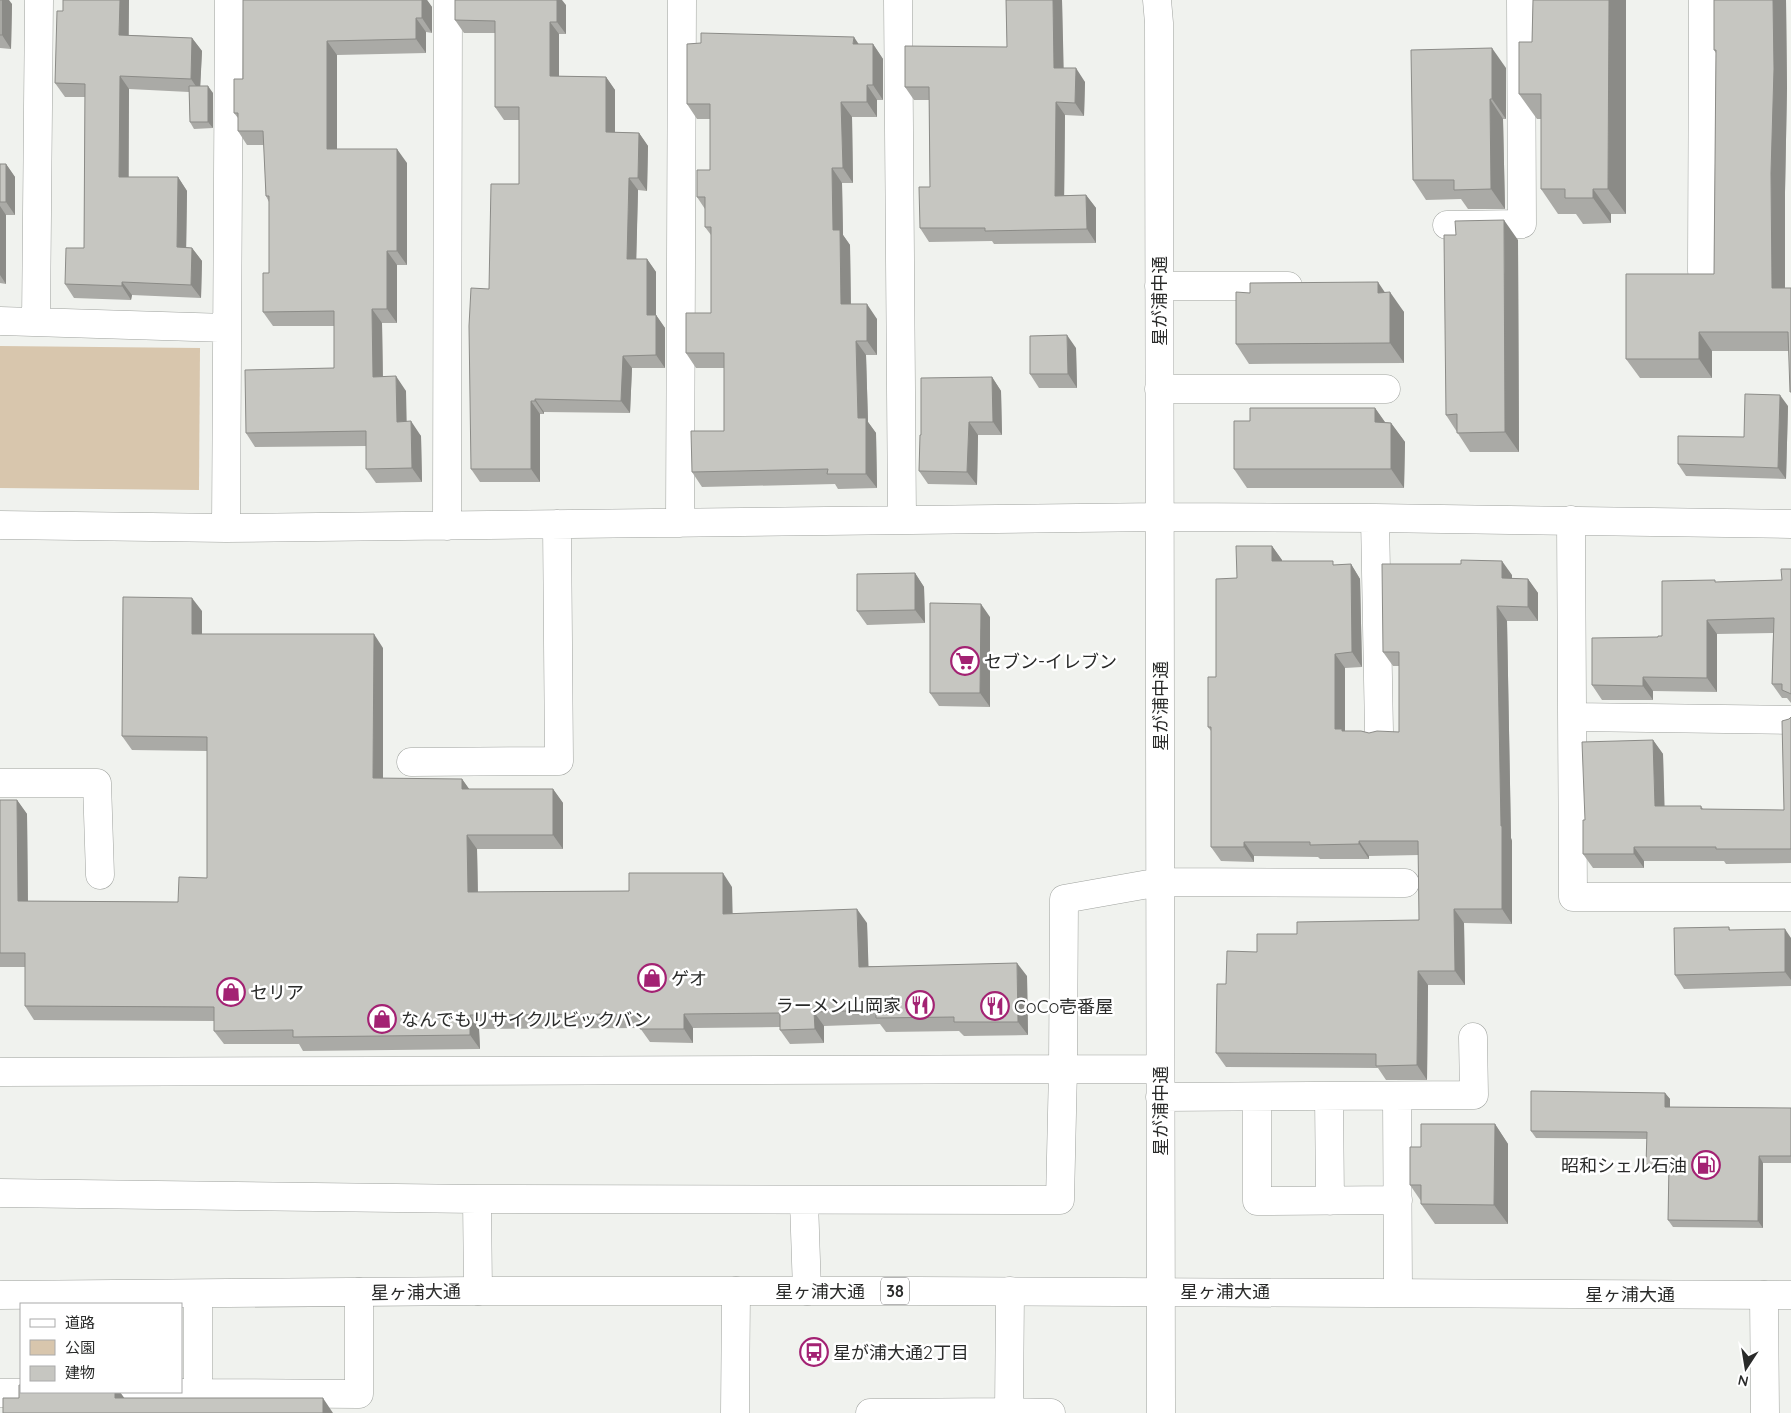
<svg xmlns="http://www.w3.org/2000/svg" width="1791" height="1413" viewBox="0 0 1791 1413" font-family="Quicksand,'Noto Sans JP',sans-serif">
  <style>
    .green { fill: #d8c6ad }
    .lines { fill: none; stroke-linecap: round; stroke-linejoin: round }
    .minor-casing { stroke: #9fa29e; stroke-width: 29 }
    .highway-casing { stroke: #9fa29e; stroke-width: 29 }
    .minor { stroke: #fff; stroke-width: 28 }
    .highway { stroke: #fff; stroke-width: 28 }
    .wall { fill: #aaaaa6 }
    .shaded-wall { fill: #8b8b87 }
    .building { fill: #c6c6c1; stroke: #8b8b87 }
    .labels { text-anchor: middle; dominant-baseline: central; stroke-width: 5; stroke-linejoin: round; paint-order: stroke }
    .shield { fill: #fff; stroke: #6a6b6a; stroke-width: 1 }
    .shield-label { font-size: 16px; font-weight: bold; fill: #2a2b2a }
    .street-label { font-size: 18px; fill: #2a2b2a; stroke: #fff }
    .poi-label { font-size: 18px; fill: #2a2b2a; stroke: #fff; text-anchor: start }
  </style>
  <rect width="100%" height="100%" fill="#f0f2ee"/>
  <path class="green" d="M0 346 200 348 199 490 0 488Z"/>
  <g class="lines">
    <defs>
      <path id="minor" d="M898 0 902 520
        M1157 0 1159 23 1161 1413
        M1447 225 1522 224 1521 0
        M1702 271 1703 0
        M1159 286H1288
        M0 321 227 328
        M36 321 39 0
        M1159 389H1386
        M1375 518 1379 732
        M1571 520 1573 897H1791
        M680 523 682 0
        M0 525 226 528 1160 517 1375 518 1791 524
        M447 526 448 0
        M226 528 229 0
        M1573 717 1791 720
        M411 762 559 761 557 524
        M0 783H97L100 875
        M0 1072 1160 1069
        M1329 1096 1330 1201
        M1397 1096 1398 1292
        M1160 1097 1474 1095 1473 1037
        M1257 1097V1201L1398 1200
        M0 1193 477 1199 1060 1200 1063 1069 1064 899 1160 882 1405 883
        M477 1199 478 1291
        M804 1201 807 1291
        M1010 1291 1009 1412 1051 1413
        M198 1294V1393L359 1394V1292
        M1764 1295 1765 1413
        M0 1393H198
        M735 1413 736 1291
        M870 1413 1009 1412"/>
      <path id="highway" d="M0 1295 478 1291H916L1791 1295"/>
    </defs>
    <use href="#minor" class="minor-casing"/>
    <use href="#highway" class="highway-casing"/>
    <use href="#minor" class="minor"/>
    <use href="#highway" class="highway"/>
  </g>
  <path class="wall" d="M0 0 12 4 11 49 0 48Z
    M63 0H129V35L192 38 202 51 200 86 213 93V128L194 129 190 122 189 92 129 89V177H178L187 191 186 247 192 248 202 261 201 298 132 295 131 300 74 298 65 284 84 248 85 97H65L55 83 63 11Z
    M243 0H427L432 7V33L426 32V53L337 55V149L407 163V265H397V323H382L383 377 406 391V421L421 436 422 482 376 483 366 469V446L255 447 246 433 334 368V326H273L263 312 269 273V202L266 196 264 145H247L238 131V118L234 113 243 79Z
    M1006 0H1062L1063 68 1085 82 1084 116 1065 115 1064 195H1086L1096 208V243L994 244 992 241 929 242 920 228 930 187 929 100H914L905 87 1007 47Z
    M1533 0H1626V214H1611V223L1583 224 1576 214H1558L1541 189V119H1537L1519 94 1532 42Z
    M1714 0H1786L1787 88 1785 192V288H1791V392L1789 351H1712V378H1640L1626 359 1714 274 1716 53 1714 50Z
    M566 5V34H559V76L606 77 615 90V132L639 133 648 146 647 191 638 190 636 259H647L656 272V315L665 328V368H632L630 413 544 412V414H540V482H480L471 469 489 289 519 184V120H504L495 107V33H464L455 20Z
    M858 44H873L883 59V100H877V117H852L853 183H842L843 235 850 245 851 304 877 319V355H866L868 422 876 433 877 488 838 489 835 484 702 487 692 472 724 431V368H696L686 353 711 313V235L705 227V209L697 197 710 170V119H697L687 104Z
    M1506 68V119H1503L1505 209H1468L1461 199 1426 200 1413 180Z
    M0 164H6L15 177V215H6V284L0 283Z
    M1518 240 1519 452H1470L1446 415Z
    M1385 293 1404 312V363L1249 364 1236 344Z
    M1076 348 1077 388H1039L1030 374Z
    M992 377 1001 391 1002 435H978L977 485 928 484 919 471 921 435Z
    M1788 406 1786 479 1686 476 1678 464 1744 437Z
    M1375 408 1385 422 1391 423 1405 442 1404 488H1247L1234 469 1250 421Z
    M1272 546 1282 560V561L1335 565 1351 564 1360 579 1362 667 1345 668V731L1369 733 1399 732V666H1393L1383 652 1512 575V578L1528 579 1538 593V621H1507L1511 838 1512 841V924L1464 923 1465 985H1428L1427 1080H1386L1378 1068 1226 1067 1216 1053 1226 984 1257 952 1297 934 1419 920V855L1369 856V859H1320L1318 857 1254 856V862L1221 861 1211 847V731L1208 727 1237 578Z
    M1791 569V703L1787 698H1782L1772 684 1773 633 1717 634V692L1653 691V700H1602L1592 685 1658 637 1662 636 1717 582 1782 580Z
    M915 573 924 587 925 623 867 625 857 611Z
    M202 611V634L383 648V779H462L469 789H553L563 803V849H477L478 892 629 891 732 887V913L867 923 868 966 1027 976 1028 1035 964 1036 959 1031 886 1032 880 1024 824 1026V1043L790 1044 780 1030V1027L693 1028V1043L650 1042 640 1028 479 1029 480 1049 303 1051 299 1044H224L214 1031V1021L34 1020 25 1006V967H0V800H17L27 814 28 901 178 902 207 878V751L132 750 122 736Z
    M990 617V707L939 706 930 693Z
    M1791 717V863L1726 864 1724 861H1644V868H1593L1583 854 1585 820 1653 740 1663 754 1664 806H1701L1703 809 1784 810 1789 719Z
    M1729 927 1730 930 1791 938V986L1684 989 1675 975Z
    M1665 1093 1670 1099V1107L1791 1108V1163H1763V1228L1673 1227 1668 1220 1669 1171H1651L1646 1164 1647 1139 1536 1138 1531 1131Z
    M1495 1124 1508 1144V1224H1435L1421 1204V1201L1410 1185Z"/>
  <path class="shaded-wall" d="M2 0H9L12 4 11 49 2 35Z
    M120 0H129L128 48 119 35Z
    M422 0H427L432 7V33L422 18Z
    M557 0H562L566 5V34L557 22Z
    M1053 0H1062L1064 81 1054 68Z
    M1609 0H1626V214L1608 189Z
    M1773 0H1786L1787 88 1785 192V307L1772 288 1771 173Z
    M416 18 426 32V53L416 39Z
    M550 22 559 34V89L550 76Z
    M854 37 864 52 853 44Z
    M192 38 202 51 200 92 191 79Z
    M327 41 337 55V163L327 149Z
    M873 44 883 59V100L873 85Z
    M1492 48 1506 68V119L1492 99Z
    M1076 68 1085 82 1084 116 1075 103Z
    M120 76 129 89 128 190 119 177Z
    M606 77 615 90V145L606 132Z
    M867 85 877 100V117L867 102Z
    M208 86 213 93V128L208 122Z
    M1490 99 1503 119 1505 209 1491 189Z
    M841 102 852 117 853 183 843 168Z
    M1056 102 1065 115 1064 209 1055 196Z
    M639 133 648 146 647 191 638 178Z
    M397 149 407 163V265L397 251Z
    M6 164 15 177V215L6 202Z
    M832 168 842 183 843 235 850 245 851 319 841 304 833 230Z
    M178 177 187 191 186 260 177 247Z
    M629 178 638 190 636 272 627 259Z
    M1593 189 1611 214V223L1593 198Z
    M1086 195 1096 208V243L1087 229Z
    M0 206 6 215V284L0 275Z
    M1504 220 1518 240 1519 452 1505 432Z
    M192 248 202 261 201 298 191 285Z
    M387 251 397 265V323L387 309Z
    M647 259 656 272V328L647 315Z
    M122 282 132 295 131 300 122 286Z
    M1378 282 1390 300V292L1404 312V363L1390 343 1378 293Z
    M867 304 877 319V355L867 341Z
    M372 309 382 323 383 391 373 377Z
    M656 315 665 328V368L656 355Z
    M1699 332 1712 351V378L1699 359Z
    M1067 335 1076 348 1077 388 1068 374Z
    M856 341 866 355 868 422 876 433 877 488 866 474 858 418Z
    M623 356 632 368 630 413 621 401Z
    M396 376 406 391 407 436 397 422Z
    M992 377 1001 391 1002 435 993 422Z
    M1780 395 1788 406 1786 479 1778 468Z
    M535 399 544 412V414L535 401Z
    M531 401 540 414V482L531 469Z
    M1375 408 1389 428 1375 422Z
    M411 421 421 436 422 482 412 468Z
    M969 422 978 435 977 485 967 472Z
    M1391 423 1405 442 1404 488 1391 469Z
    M1272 546 1282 560V576L1272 561Z
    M1502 561 1512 575V592L1502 578Z
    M1351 564 1360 579 1362 667 1352 652Z
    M915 573 924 587 925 623 915 610Z
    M1528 579 1538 593V621L1528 607Z
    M192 598 202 611V648L192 634Z
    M981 604 990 617V707L980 693Z
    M1497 606 1507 621 1511 838 1512 841V924L1502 909Z
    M1707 620 1717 634V692L1707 678Z
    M374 634 383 648V792L373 778Z
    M1335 654 1345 668V733L1335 729Z
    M1643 677 1653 691V700L1643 686Z
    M1653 740 1663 754 1665 820 1655 806Z
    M462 779 472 793 462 789Z
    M553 789 563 803V849L553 835Z
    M17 800 27 814 28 915 18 901Z
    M467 835 477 849 478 906 468 892Z
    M1359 841 1369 856V859L1359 844Z
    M1244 842 1254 856V862L1244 847Z
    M1634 847 1644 861V868L1634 854Z
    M723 873 732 887 733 928 723 914Z
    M857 909 867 923 869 980 859 967Z
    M1454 909 1464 923 1465 985 1455 971Z
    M1785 929 1791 938V980L1785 972Z
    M1017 963 1027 976 1028 1035 1018 1022Z
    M1418 971 1428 985 1427 1080 1417 1065Z
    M814 1012 824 1026V1043L815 1029Z
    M684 1014 693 1028V1043L684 1029Z
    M470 1015 479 1029 480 1049 470 1035Z
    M1665 1093 1670 1099V1114L1665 1107Z
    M1495 1124 1508 1144V1224L1494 1205Z
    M1759 1156 1763 1163V1228L1758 1221Z
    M115 1392H120L133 1410 115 1398Z
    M323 1398 333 1413H323Z"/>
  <path class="building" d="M0 0H2V35H0Z
    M63 0H120L119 35 192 38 191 79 120 76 119 177H178L177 247 192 248 191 285 122 282V286L65 284 66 248H84L85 84 55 83 57 11H63Z
    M243 0H422V18H416V39L327 41V149H397V251H387V309H372L373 377 396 376 397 422 411 421 412 468 366 469V431L246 433 245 370 334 368V311L263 312V273H269V196H266L263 131H238V113H234V79H243Z
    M455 0H557V22H550V76L606 77V132L639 133 638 178H629L627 259H647V315H656V355L623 356 621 401 535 399V401H531V469H471L469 326 471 288 489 289 491 184H519V107H495V21L455 20Z
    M1006 0H1053L1054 68H1076L1075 103 1056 102 1055 196 1086 195 1087 229 985 231V228H920L919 187H930L929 87H905V46L1007 47Z
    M1533 0H1609L1608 189H1593V198H1565V189H1541V94H1519V42H1532Z
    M1714 0H1773L1774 69 1771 173 1772 288H1791V392H1790L1788 332H1699V359H1626V274H1714L1716 50H1714Z
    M701 33 854 37 853 44H873V85H867V102H841L843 168H832L833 230H840L841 304H867V341H856L858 418H866V474H827L828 469 692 472 691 431H724V353H686V313H711V227H705V197H697V170H710V104H687V44L701 43Z
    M1492 48V99H1490L1491 189 1454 190V180H1413L1411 50Z
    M189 86H208V122H190Z
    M0 164H6V202H0Z
    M1504 220 1505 432 1457 433V414L1446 415 1444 235H1456L1455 221Z
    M1378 282V293L1390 292V343L1236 344V292L1250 293V283Z
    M1067 335 1068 374H1030V336Z
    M992 377 993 422H969L967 472 919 471 920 435H921V378Z
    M1745 394 1780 395 1778 468 1678 464V436L1744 437Z
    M1250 408H1375V422L1391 423V469H1234V421H1250Z
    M1236 546H1272V561H1333V565L1351 564 1352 652 1335 654V729H1342V731H1361L1369 733 1377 731 1399 732V652H1383L1382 564H1461V560L1502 561V578L1528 579V607L1497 606 1501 826H1502V909H1454L1455 971H1418L1417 1065 1376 1066V1054L1216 1053 1217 984H1226L1227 951 1257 952V934H1297V922L1419 920 1418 841H1359V844L1310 845V842H1244V847H1211V727H1208V677H1216V579L1237 578Z
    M1781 569H1791V694L1789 693 1782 690V684H1772L1774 618 1707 620V678L1643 677V686L1592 685V638L1658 637V636H1662V581L1715 580V582L1782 580Z
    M915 573V610L857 611V574Z
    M123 597 192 598V634H374L373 778 462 779V789H553V835H467L468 892 629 891V873H723V914L857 909 859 967 1017 963 1018 1022H954V1017L876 1018V1010L814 1012 815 1029 780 1030V1013L684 1014V1029H640V1014L470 1015V1035L293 1037V1030L214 1031V1007L25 1006V953H0V800H17L18 901 178 902 179 877 207 878V737L122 736Z
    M930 603 981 604 980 693H930Z
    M1791 717V849H1716V847H1634V854H1583V820H1585L1582 742 1653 740 1655 806H1701V809L1784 810 1782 721 1789 719Z
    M1729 927V930L1785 929V972L1675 975 1674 928Z
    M1531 1091 1665 1093V1107L1791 1108V1156H1759L1758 1221 1668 1220 1669 1165 1646 1164 1647 1132 1531 1131Z
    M1421 1124H1495L1494 1205 1421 1204V1185H1410V1147H1421Z
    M19 1385H21V1392H115V1398H323V1413H3V1398H19Z"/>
  <defs>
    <symbol id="supermarket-ring" viewBox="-11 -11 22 22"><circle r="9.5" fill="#fff" stroke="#a32273" stroke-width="1.5"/><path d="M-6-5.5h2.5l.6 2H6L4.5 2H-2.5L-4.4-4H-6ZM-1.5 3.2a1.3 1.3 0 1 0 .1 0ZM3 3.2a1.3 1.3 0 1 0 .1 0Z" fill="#a32273"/></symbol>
    <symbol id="shop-ring" viewBox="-11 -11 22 22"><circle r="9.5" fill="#fff" stroke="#a32273" stroke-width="1.5"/><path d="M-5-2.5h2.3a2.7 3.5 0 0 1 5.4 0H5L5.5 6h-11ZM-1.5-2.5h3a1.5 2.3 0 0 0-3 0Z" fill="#a32273"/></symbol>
    <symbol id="restaurant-ring" viewBox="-11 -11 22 22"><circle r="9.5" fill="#fff" stroke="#a32273" stroke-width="1.5"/><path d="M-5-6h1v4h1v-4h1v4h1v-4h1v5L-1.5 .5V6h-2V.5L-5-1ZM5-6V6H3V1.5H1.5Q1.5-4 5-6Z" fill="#a32273"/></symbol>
    <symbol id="fuel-ring" viewBox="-11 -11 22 22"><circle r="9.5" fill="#fff" stroke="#a32273" stroke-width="1.5"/><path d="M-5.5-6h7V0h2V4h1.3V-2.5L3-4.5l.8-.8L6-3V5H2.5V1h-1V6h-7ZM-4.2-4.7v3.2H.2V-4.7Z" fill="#a32273"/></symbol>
    <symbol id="bus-ring" viewBox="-11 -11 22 22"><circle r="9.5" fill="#fff" stroke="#a32273" stroke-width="1.5"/><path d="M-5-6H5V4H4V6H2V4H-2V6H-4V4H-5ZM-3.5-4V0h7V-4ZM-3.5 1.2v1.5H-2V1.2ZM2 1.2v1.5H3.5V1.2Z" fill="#a32273"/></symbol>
  </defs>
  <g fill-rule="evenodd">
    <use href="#supermarket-ring" x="949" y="645" width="32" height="32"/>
    <use href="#shop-ring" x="636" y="962" width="32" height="32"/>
    <use href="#shop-ring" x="215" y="976" width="32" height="32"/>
    <use href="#restaurant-ring" x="904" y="989" width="32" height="32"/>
    <use href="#restaurant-ring" x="979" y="990" width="32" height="32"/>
    <use href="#shop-ring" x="366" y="1003" width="32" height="32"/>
    <use href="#fuel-ring" x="1690" y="1149" width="32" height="32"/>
    <use href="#bus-ring" x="798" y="1336" width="32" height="32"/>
  </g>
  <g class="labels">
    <rect class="shield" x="881" y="1277.5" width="28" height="27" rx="4"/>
    <g class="shield-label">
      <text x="895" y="1291">38</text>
    </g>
    <g class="street-label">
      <text transform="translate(1159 301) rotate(-90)">星が浦中通</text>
      <text transform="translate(1160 706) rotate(-90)">星が浦中通</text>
      <text transform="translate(1160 1111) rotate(-90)">星が浦中通</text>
      <text x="820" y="1291">星ヶ浦大通</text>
      <text x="1225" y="1291">星ヶ浦大通</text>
      <text transform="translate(416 1292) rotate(-1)">星ヶ浦大通</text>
      <text x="1630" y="1294">星ヶ浦大通</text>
    </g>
    <g class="poi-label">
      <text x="984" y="661">セブン-イレブン</text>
      <text x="671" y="978">ゲオ</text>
      <text x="250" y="992">セリア</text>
      <text x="901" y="1005" text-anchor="end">ラーメン山岡家</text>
      <text x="1014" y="1006">CoCo壱番屋</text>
      <text x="401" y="1019">なんでもリサイクルビックバン</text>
      <text x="1687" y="1165" text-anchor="end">昭和シェル石油</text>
      <text x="833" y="1352">星が浦大通2丁目</text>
    </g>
  </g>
  <rect x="20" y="1303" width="162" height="90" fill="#ffffff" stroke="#aaaaaa"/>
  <rect x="30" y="1319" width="25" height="8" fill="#ffffff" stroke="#aaaaaa"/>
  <text x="65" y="1328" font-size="15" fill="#2a2b2a">道路</text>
  <rect x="30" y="1340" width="25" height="15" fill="#d8c6ad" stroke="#aaaaaa"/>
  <text x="65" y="1353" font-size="15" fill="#2a2b2a">公園</text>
  <rect x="30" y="1366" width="25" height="15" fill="#c6c6c1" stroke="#aaaaaa"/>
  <text x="65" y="1378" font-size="15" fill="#2a2b2a">建物</text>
  <g transform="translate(1746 1368) rotate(192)" stroke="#ffffff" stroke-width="4" paint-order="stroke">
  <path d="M0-4L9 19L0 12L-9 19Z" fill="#2a2b2a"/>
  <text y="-8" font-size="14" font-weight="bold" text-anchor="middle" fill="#2a2b2a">N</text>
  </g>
</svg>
